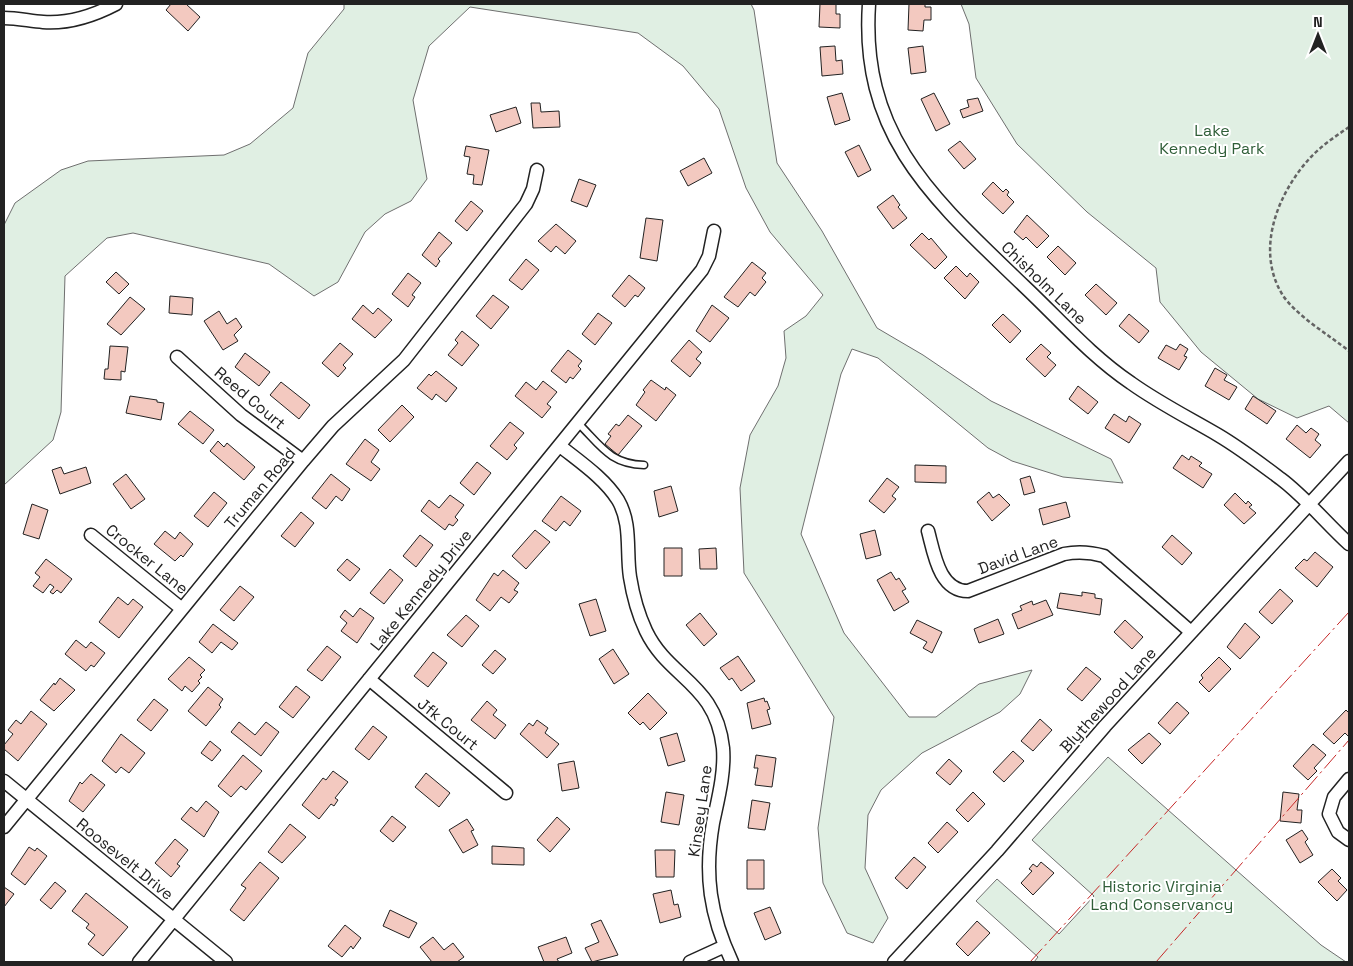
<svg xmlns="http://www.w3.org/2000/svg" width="1353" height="966" viewBox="0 0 1353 966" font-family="'Space Grotesk',sans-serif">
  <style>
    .green { fill: #e0efe3; stroke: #6f6f6f }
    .building { fill: #f3c9c0; stroke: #222 }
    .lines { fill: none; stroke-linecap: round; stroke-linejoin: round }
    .lane-casing { stroke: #222; stroke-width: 9 }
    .street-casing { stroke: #222; stroke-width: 15 }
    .path { stroke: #646464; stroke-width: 2.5; stroke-dasharray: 4 2.5; stroke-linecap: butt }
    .lane { stroke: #fff; stroke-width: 6 }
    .street { stroke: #fff; stroke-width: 12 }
    .power { stroke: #c62828; stroke-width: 1; stroke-dasharray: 18 4 2.5 4; stroke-linecap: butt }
    .labels { text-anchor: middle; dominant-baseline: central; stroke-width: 4; stroke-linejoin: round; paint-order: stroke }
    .park-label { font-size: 16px; fill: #2f5e38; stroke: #fff }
    .street-label { font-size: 16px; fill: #222; stroke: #fff }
  </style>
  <rect width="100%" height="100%" fill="#fff"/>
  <path class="green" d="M344 4H751L754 10 777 163 822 231 877 328 923 355 991 401 1111 459 1123 483 1063 477 1012 461 988 448 878 358 852 349 841 374 801 534 844 633 909 717H936L979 684 1032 670 1020 694 1000 712 922 753 881 790 868 815 865 868 888 918 873 943 847 933 823 883 818 828 834 717 744 573 740 488 750 435 778 386 786 358 784 331 806 316 823 295 770 232 746 188 719 109 683 66 638 33 470 7 429 46 413 100 427 179 411 201 385 214 365 232 338 282 314 296 269 264 133 233 107 238 65 276 61 412 53 440 4 485V225L15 203 61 170 88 161 224 155 250 144 293 108 308 53 344 9Z
    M961 4H1349V423L1329 406 1297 418 1258 399 1201 352 1160 302 1156 268 1087 212 1017 144 976 78 969 24Z
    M1108 757 1321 945 1346 962H1034L1038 957 976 901 997 879 1059 934 1094 896 1032 840Z"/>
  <path class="building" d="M171 4H186L200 17 188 31 166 10Z
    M820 4H836V14H840V28L819 27Z
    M909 4H925V7H931V20H924L923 31 908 30Z
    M835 46 836 61 842 60 843 74 822 76 820 47Z
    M923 46 926 72 911 74 908 48Z
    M842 93 850 120 835 125 827 97Z
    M934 93 950 124 936 131 921 99Z
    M978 98 983 111 963 118 960 110 969 107 967 100Z
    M531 103H540L541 112 559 111 560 127 533 128Z
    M516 107 521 123 496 132 490 115Z
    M960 141 976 159 964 169 948 150Z
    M859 145 871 170 858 177 845 152Z
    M466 146 489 150 482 185 473 184 474 175 467 174 470 157 464 156Z
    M704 158 712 173 688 186 680 171Z
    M579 179 596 185 587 207 571 201Z
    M993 182 1003 192 1006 189 1009 192 1007 195 1014 202 1003 214 982 194Z
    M893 195 900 205 898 207 907 218 893 229 877 207Z
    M471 201 483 211 467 231 455 221Z
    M1027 215 1049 236 1037 248 1026 237 1023 240 1014 232Z
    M646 218 663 220 657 261 640 258Z
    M556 224 576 241 565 254 556 246 551 252 538 241Z
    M439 232 452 243 438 259 440 261 436 267 422 255Z
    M922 233 929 240 931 238 947 257 935 269 910 245Z
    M1058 246 1076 263 1065 275 1047 257Z
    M526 259 539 270 522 290 509 280Z
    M752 262 766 273 762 278 766 282 755 296 750 292 738 307 724 297Z
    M956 266 967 277 970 273 979 282 965 299 944 278Z
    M116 272 129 284 119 294 106 282Z
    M408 273 421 283 412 295 415 297 408 307 392 294Z
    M629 275 645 288 638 297 635 295 625 307 612 296Z
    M1096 284 1117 303 1106 315 1085 295Z
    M493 295 509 307 491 329 476 316Z
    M170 296 193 298 192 315 169 313Z
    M130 297 145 309 121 335 107 324Z
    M363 305 373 314 378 308 392 320 375 338 352 319Z
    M712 305 729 318 710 342 696 331Z
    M219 311 227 324 236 318 242 327 234 335 238 341 223 350 204 321Z
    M598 313 612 323 595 345 582 334Z
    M1003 314 1021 331 1010 343 992 325Z
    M1129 314 1149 331 1139 343 1119 326Z
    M462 331 479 345 462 366 448 355 458 343 455 340Z
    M689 340 702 352 696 359 701 363 690 377 671 361Z
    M340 343 353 354 343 365 346 368 338 377 322 363Z
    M1041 344 1051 353 1047 357 1056 365 1045 377 1026 359Z
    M1180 344 1188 349 1184 356 1187 357 1179 370 1158 358 1166 345 1176 350Z
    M110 346 128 347 125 372 121 371V380L104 379 105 369H108Z
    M568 350 582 361 578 366 581 369 573 379 570 377 566 383 551 371Z
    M245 353 270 372 259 386 235 367Z
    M1215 368 1227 375 1224 380 1237 387 1229 400 1205 386Z
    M436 371 457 388 446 402 436 394 432 400 417 388 429 374 431 376Z
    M651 380 665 390 666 387 676 395 656 421 636 405 645 392 643 390Z
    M543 381 557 392 547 404 551 407 542 418 515 396 526 382 536 390Z
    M281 382 310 405 299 419 270 395Z
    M1078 386 1098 402 1088 414 1069 399Z
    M130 396 157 400V402L164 403 161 420 126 413Z
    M1253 396 1276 411 1267 424 1245 409Z
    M402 405 414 417 390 442 378 430Z
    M190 411 214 430 203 444 178 424Z
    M1114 414 1126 422 1129 416 1141 424 1129 443 1105 428Z
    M628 415 642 426 618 455 605 444 611 436 608 434 616 424 619 426Z
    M510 422 524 433 514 445 517 448 507 460 490 446Z
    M1297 425 1306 433 1311 428 1319 434 1315 440 1321 445 1310 458 1286 439Z
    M365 439 379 450 371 462 380 469 371 481 346 464Z
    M218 441 224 447 227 443 255 467 244 480 210 451Z
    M1182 455 1189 460 1191 456 1202 463 1199 466 1212 474 1203 488 1173 468Z
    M477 462 491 473 474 495 460 483Z
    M915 465 946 466V483L915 482Z
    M61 467 64 474 86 467 91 483 60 494 52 470Z
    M126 474 145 499 131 509 113 484Z
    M331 474 350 489 342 501 336 496 326 509 312 498Z
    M1030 476 1035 492 1024 495 1020 479Z
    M887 478 899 487 892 496 896 499 884 513 869 501Z
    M671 486 678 511 659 517 654 491Z
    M214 492 227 503 208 527 194 516Z
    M989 492 993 498 999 494 1010 505 992 521 977 502Z
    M1235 493 1246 504 1248 501 1252 505 1249 507 1256 513 1244 524 1224 505Z
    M450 495 464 505 455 517 458 520 453 526 449 524 445 530 421 511 429 500 439 508Z
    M561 496 581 511 570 526 564 521 556 531 542 521Z
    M1066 502 1070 517 1043 525 1039 509Z
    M32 504 48 510 39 539 23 534Z
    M301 512 314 523 295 547 281 536Z
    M535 530 550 542 526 569 512 556Z
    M875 530 881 555 866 559 860 534Z
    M165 531 175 539 180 532 193 544 183 557 181 555 175 561 154 544Z
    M420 535 433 545 416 567 403 556Z
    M1172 535 1192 553 1182 565 1162 547Z
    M664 548H682V576H664Z
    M716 548 717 569H700L699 549Z
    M1315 552 1333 567 1317 587 1295 568 1304 559 1307 561Z
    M46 559 72 579 61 593 57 590 53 594 50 592 54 587 50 584 43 593 33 586 40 577 35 573Z
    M347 559 360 569 350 581 337 570Z
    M390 569 403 580 384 604 370 593Z
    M503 570 519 583 514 590 518 592 509 603 501 597 490 611 476 600 494 573 498 576Z
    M891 572 896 580 899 578 906 589 902 591 909 602 894 611 877 580Z
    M240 586 254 597 234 621 220 610Z
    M1280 589 1293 601 1272 624 1259 612Z
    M1082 592 1095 594V598L1102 599 1100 615 1057 608 1060 593 1082 596Z
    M118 597 128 605 133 599 143 607 119 638 99 622Z
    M596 599 606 631 590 636 579 604Z
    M1046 600 1053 615 1018 629 1012 614 1022 610 1020 606 1032 601 1033 605Z
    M360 608 374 618 357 643 341 631 347 623 340 617 345 610 353 617Z
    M700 613 717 634 704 646 686 625Z
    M466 615 479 626 462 647 447 635Z
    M998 619 1004 634 979 643 974 629Z
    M917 620 942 632 932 653 923 648 927 642 910 633Z
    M1125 620 1143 637 1132 649 1114 632Z
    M1245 623 1260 637 1240 659 1227 647Z
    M213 624 238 643 232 650 221 642 212 653 199 642Z
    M76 640 86 648 91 642 105 653 94 667 91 665 86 671 65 654Z
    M327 646 341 657 322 681 307 670Z
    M613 649 629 674 614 684 599 659Z
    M495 650 506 659 493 674 482 665Z
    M433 652 447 663 428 687 414 676Z
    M738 656 755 681 741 691 732 678 729 680 720 668Z
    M189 657 205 670 200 675 202 677 198 681 200 683 192 692 185 686 182 691 168 679Z
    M1219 657 1231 669 1209 692 1199 682 1203 678 1201 675Z
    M1086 667 1101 679 1082 701 1067 689Z
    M60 678 75 690 54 711 40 700 54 683 55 685Z
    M296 686 310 697 293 718 279 707Z
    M208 687 223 699 219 705 221 707 206 726 188 711Z
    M648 693 667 713 650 730 643 722 640 725 628 713Z
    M764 698 765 702 767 701 770 709 767 710 771 724 752 729 747 703Z
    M154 699 168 710 151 731 137 720Z
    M487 701 497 710 493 715 506 725 495 739 471 720Z
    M1177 702 1189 713 1170 734 1158 723Z
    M1346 710 1349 713V734L1348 736 1345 733 1334 744 1323 734Z
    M31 711 47 724 18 761 4 749V745L13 734 8 730 16 720 21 724Z
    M1040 719 1052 730 1033 751 1021 741Z
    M537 720 548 728 545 733 559 744 547 758 520 734 529 723 533 726Z
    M239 722 255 735 266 722 279 732 261 756 231 732Z
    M373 726 387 737 369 760 355 749Z
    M677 733 685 761 668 766 660 738Z
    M1149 733 1161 744 1142 764 1128 750Z
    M121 734 145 753 129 773 121 767 116 773 102 761Z
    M210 741 221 750 212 761 201 753Z
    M1313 744 1326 755 1314 768 1317 771 1308 780 1293 766Z
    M1013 751 1024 761 1004 782 993 772Z
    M243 755 262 771 246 790 241 786 231 797 218 786Z
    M756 755 776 758 772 787 755 785 758 768H754Z
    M949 759 962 771 950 785 936 773Z
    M574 761 579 788 562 791 558 764Z
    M333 771 348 782 335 798 338 800 334 806 331 804 319 819 302 805 323 778 326 780Z
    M426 773 450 793 439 807 415 787Z
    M91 774 105 785 83 812 69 801 80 782 82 784Z
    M666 792 684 795 679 825 661 822Z
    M973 792 985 804 968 822 956 810Z
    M1283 792 1299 794 1297 810H1302L1301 823 1280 821Z
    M752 800 770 803 765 830 748 828Z
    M206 801 219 812 204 837 181 819 191 807 197 812Z
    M392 816 406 827 393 842 380 831Z
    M557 817 570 829 550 852 537 840Z
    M467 819 474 830 471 831 478 845 463 853 449 830Z
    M947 822 958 832 938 853 928 843Z
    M290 824 306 837 282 863 268 852Z
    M1302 830 1308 839 1305 842 1313 855 1300 863 1286 840Z
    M175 839 188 850 177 864 180 866 171 877 155 863Z
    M492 846 524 848V865L492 864Z
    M29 847 35 851 37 848 47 856 25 885 11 874Z
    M655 850H675L674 877H656Z
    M914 857 926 867 907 889 895 878Z
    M747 860H764V889H747Z
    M260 862 279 878 244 921 230 910 246 888 241 885Z
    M1041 862 1054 873 1033 895 1021 883 1032 871 1029 869 1033 864 1037 867Z
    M1332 869 1341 878 1338 881 1347 890 1337 901 1318 882Z
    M55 882 66 891 51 909 40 900Z
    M4 887 14 894 4 907Z
    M671 890 674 905 678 904 681 917 660 923 653 894Z
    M86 893 128 927 103 956 88 944 95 935 86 928 89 924 72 911Z
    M770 907 781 933 765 940 754 913Z
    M390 910 417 923 409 938 383 926Z
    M601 920 618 955 592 962 585 948 599 942 591 924Z
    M977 921 990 933 968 956 956 944Z
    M345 925 361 938 353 949 351 946 342 957 328 946Z
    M433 937 444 950 453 943 464 957 457 962H432L420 947Z
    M566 937 572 953 557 959 559 962H544L538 947Z"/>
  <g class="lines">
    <defs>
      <path id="lane" d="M578 423C601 446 610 464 644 465"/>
      <path id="street" d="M869 4C860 138 936 201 1024 286 1059 319 1091 356 1131 383 1159 403 1189 418 1218 435 1240 448 1261 464 1281 479 1305 497 1326 523 1349 544
        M4 18C17 18 30 21 43 22 69 24 93 16 116 4
        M177 357 241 415 303 461
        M560 446C580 462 604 478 618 500 632 524 626 551 630 577 633 596 638 614 646 631 669 679 716 683 723 748 725 773 718 799 713 823 704 875 710 915 732 962
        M928 531C934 553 939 591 968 591L1064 554C1079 551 1090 552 1104 556L1191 632
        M91 535 182 609
        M369 679 506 793
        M1349 779 1334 797 1329 814 1338 832 1349 840
        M4 781 226 962
        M4 827 303 461 333 426 404 360 526 204 533 189 537 170
        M139 962 702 270 709 256 714 231
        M690 962 725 946
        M894 962 997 851 1105 726 1349 461"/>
    </defs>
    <use href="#lane" class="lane-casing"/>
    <use href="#street" class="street-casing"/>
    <path class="path" d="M1349 127C1336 136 1321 146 1310 158 1278 193 1255 249 1282 294 1295 315 1329 335 1349 351"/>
    <use href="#lane" class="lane"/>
    <use href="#street" class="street"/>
    <path class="power" d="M1030 962 1349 612
      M1156 962 1349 740"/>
  </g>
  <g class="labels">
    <g class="park-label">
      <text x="1212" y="130">Lake<tspan x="1212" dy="18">Kennedy Park</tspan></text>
      <text x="1162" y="886">Historic Virginia<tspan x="1162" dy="18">Land Conservancy</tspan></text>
    </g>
    <g class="street-label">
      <text transform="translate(1044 283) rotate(44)">Chisholm Lane</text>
      <text transform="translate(250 398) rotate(40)">Reed Court</text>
      <text transform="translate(260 488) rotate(-50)">Truman Road</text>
      <text transform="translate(1018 555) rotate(-20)">David Lane</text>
      <text transform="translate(147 559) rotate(39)">Crocker Lane</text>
      <text transform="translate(421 590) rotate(-51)">Lake Kennedy Drive</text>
      <text transform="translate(1108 700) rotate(-48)">Blythewood Lane</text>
      <text transform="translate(448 724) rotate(39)">Jfk Court</text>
      <text transform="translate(700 811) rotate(-82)">Kinsey Lane</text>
      <text transform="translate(125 859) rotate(39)">Roosevelt Drive</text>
    </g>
  </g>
  <rect width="1353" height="966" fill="none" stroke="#222222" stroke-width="10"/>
  <g transform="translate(1318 35)" stroke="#ffffff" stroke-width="4" paint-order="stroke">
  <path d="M0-4L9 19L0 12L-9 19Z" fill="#222222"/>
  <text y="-8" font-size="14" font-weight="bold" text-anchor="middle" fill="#222222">N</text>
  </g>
</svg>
